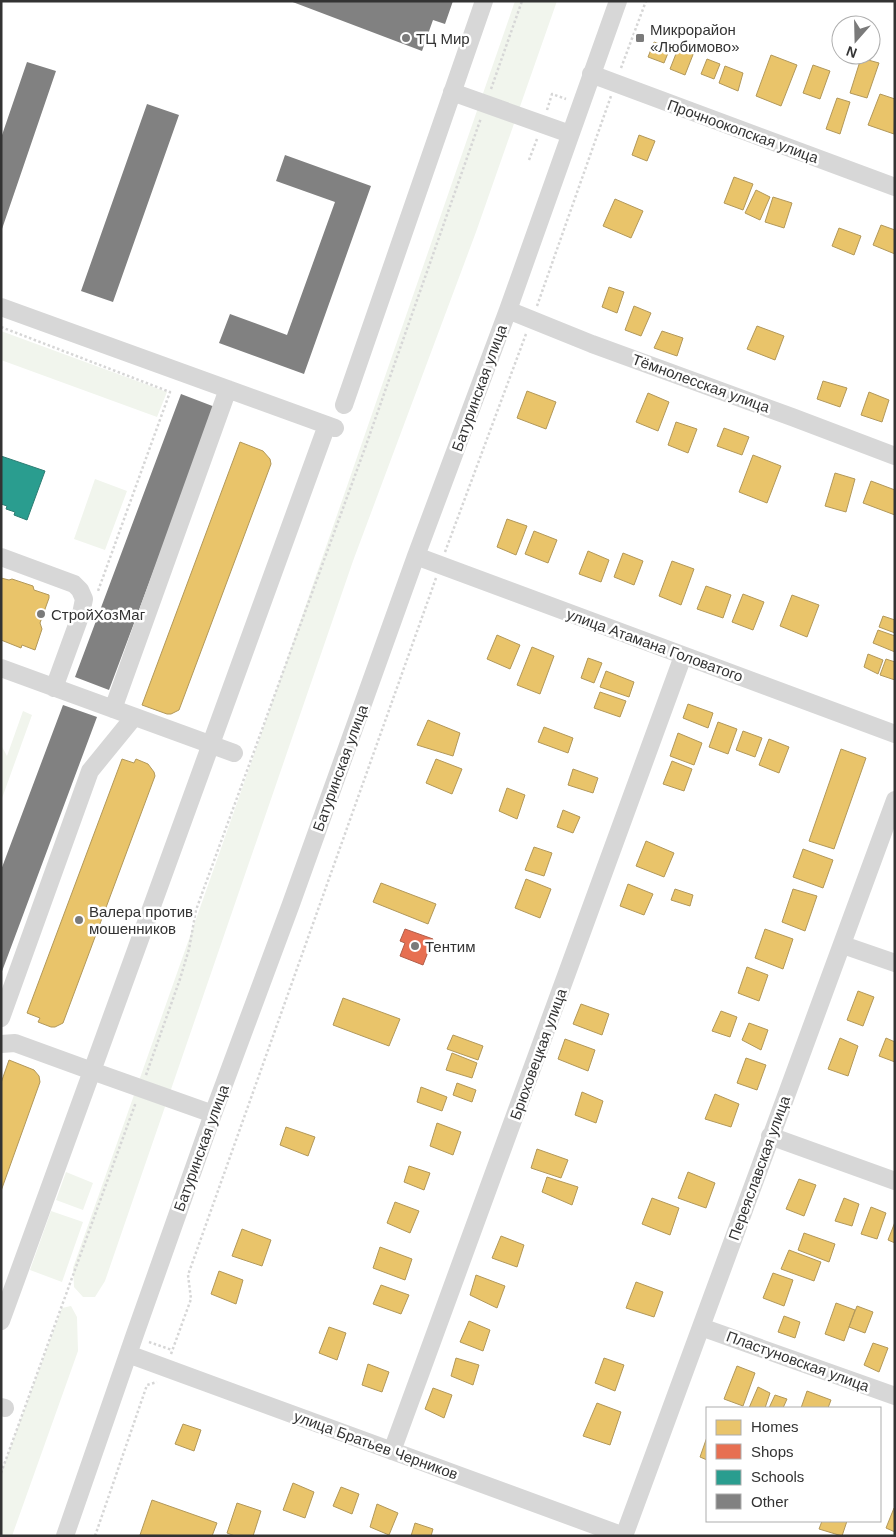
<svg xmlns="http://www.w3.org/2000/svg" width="896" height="1537" viewBox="0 0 896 1537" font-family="Helvetica,sans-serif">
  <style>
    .green { fill: #f1f5ed }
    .homes { fill: #e9c46a; stroke: #b2985a }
    .shops { fill: #e76f51; stroke: #b15d48 }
    .schools { fill: #2a9d8f; stroke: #2d7d73 }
    .building { fill: #818181 }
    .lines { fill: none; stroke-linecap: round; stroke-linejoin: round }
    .path { stroke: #d6d6d6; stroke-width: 2.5; stroke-dasharray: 2.5 2.5; stroke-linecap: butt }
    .minor { stroke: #d7d7d7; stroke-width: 18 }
    .poi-dot { fill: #7a7a7a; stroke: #fff; stroke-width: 2 }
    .labels { text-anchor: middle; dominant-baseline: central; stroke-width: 5; stroke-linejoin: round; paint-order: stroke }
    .poi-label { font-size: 15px; fill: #333; stroke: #fff; text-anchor: start }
    .street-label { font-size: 15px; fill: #333; stroke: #fff }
  </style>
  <rect width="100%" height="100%" fill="#fff"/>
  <path class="green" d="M515 1H557L476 232 353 561 105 1281 95 1297H83L74 1287 73 1268 256 749Z
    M1 331 167 392 157 417 1 360Z
    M95 479 127 491 105 550 74 539Z
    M23 711 32 715 1 801V745L7 756Z
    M66 1172 93 1183 83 1210 56 1200Z
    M51 1211 83 1222 62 1282 30 1270Z
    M71 1306 77 1317 78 1351 12 1536H1V1473L62 1308Z"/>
  <path class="homes" d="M681 41 696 47 685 75 670 69Z
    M654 42 670 48 664 63 648 57Z
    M771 55 797 65 781 106 756 96Z
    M861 58 879 63 867 98 850 93Z
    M707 59 720 64 714 79 701 74Z
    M813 65 830 71 820 99 803 93Z
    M725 66 743 73 738 91 719 83Z
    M880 94 895 99 894 134 868 125Z
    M837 98 850 102 840 134 826 129Z
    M639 135 655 141 647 161 632 155Z
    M734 177 753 184 743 210 724 203Z
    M756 190 770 197 760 220 745 213Z
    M773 197 792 203 784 228 765 222Z
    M615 199 643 211 631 238 603 226Z
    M881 225 895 230V254L873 245Z
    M839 228 861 236 854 255 832 246Z
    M609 287 624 292 617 313 602 307Z
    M634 306 651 313 641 336 625 330Z
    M757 326 784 336 775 360 747 349Z
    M662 331 683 338 677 356 654 348Z
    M823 381 847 388 840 407 817 399Z
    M527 391 556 402 546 429 517 418Z
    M869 392 889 400 882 422 861 415Z
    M648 393 669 402 658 431 636 422Z
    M676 422 697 429 688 453 668 445Z
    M724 428 749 437 742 455 717 446Z
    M240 442 263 451 270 459 271 464 179 710 171 714H167L142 705Z
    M753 455 781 466 767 503 739 492Z
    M835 473 855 479 846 512 825 506Z
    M871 481 895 490V515L863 503Z
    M507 519 527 526 516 555 497 547Z
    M534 531 557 540 548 563 525 554Z
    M588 551 609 560 601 582 579 574Z
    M623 553 643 561 634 585 614 577Z
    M672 561 694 569 681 605 659 596Z
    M1 578 9 580 12 579 33 586 34 590 49 595V598L40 623 42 629 35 650 22 645 21 648 1 640Z
    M706 586 731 595 723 618 697 609Z
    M743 594 764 602 753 630 732 622Z
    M792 595 819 605 807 637 780 626Z
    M883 616 895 620V633L879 627Z
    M878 630 895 636V652L873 643Z
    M497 635 520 645 510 669 487 659Z
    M532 647 554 656 540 694 517 685Z
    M868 654 883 660 878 674 864 667Z
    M588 658 602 663 594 683 581 678Z
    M886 659 895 662V680L880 675Z
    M606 671 634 682 629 697 600 687Z
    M600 692 626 701 620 717 594 708Z
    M688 704 713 713 708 728 683 718Z
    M428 720 460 733 453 756 417 745Z
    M718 722 737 729 728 754 709 747Z
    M544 727 573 738 568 753 538 742Z
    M743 731 762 738 755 757 736 750Z
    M678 733 702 743 694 765 670 756Z
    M769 739 789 747 779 773 759 765Z
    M841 749 866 758 834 849 809 841Z
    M122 759 134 763 136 759 148 764 154 772 155 776 63 1023 55 1027H51L38 1022 40 1018 27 1013Z
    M436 759 462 769 452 794 426 783Z
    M672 761 692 769 684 791 663 784Z
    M573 769 598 778 593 793 568 785Z
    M507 788 525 795 517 819 499 811Z
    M563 810 580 817 573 833 557 827Z
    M646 841 674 853 664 877 636 866Z
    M534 847 552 853 544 876 525 870Z
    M803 849 833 860 823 888 793 877Z
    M526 879 551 889 540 918 515 908Z
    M381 883 436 904 428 924 373 902Z
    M628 884 653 894 644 915 620 906Z
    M675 889 693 895 690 906 671 900Z
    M793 889 817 896 805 931 782 922Z
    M765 929 793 939 783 969 755 958Z
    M747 967 768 975 759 1001 738 993Z
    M858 991 874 997 863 1026 847 1020Z
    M343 998 400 1019 389 1046 333 1025Z
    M581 1004 609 1014 602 1035 573 1024Z
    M721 1011 737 1017 730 1037 712 1031Z
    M749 1023 768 1030 761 1050 742 1040Z
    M453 1035 483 1046 478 1060 447 1049Z
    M840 1038 858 1046 848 1076 828 1069Z
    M886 1038 895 1042V1062L879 1056Z
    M565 1039 595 1050 588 1071 558 1059Z
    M452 1053 477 1063 472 1078 446 1070Z
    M746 1058 766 1065 757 1090 737 1083Z
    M9 1060 34 1070 39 1076 40 1082 1 1191V1083Z
    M457 1083 476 1090 472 1102 453 1095Z
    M421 1087 447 1097 442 1111 417 1102Z
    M582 1092 603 1101 596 1123 575 1115Z
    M715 1094 739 1104 731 1127 705 1119Z
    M437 1123 461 1132 453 1155 430 1146Z
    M286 1127 315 1137 308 1156 280 1145Z
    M537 1149 568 1160 561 1178 531 1168Z
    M409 1166 430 1173 424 1190 404 1182Z
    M688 1172 715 1183 706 1208 678 1198Z
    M547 1177 578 1187 572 1205 542 1192Z
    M799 1179 816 1185 804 1216 786 1209Z
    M652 1198 679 1208 670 1235 642 1224Z
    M844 1198 859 1204 852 1226 835 1221Z
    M395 1202 419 1211 410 1233 387 1223Z
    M871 1207 886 1213 877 1239 861 1234Z
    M895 1222V1243L888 1240Z
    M242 1229 271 1240 262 1266 232 1256Z
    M804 1233 835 1244 829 1262 798 1250Z
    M501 1236 524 1245 517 1267 492 1258Z
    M380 1247 412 1259 405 1280 373 1268Z
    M789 1250 821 1262 814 1281 781 1269Z
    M219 1271 243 1280 236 1304 211 1294Z
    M773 1273 793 1280 784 1306 763 1298Z
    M476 1275 505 1286 497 1308 470 1295Z
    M636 1282 663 1292 654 1317 626 1308Z
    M381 1285 409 1295 401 1314 373 1304Z
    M836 1303 855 1310 844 1341 825 1334Z
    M857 1306 873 1312 865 1333 849 1327Z
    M784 1316 800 1322 795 1338 778 1332Z
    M469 1321 490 1330 483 1351 460 1342Z
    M329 1327 346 1333 337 1360 319 1353Z
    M873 1343 888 1348 879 1372 864 1365Z
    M456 1358 479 1365 473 1385 451 1376Z
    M604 1358 624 1365 615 1391 595 1383Z
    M368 1364 389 1372 382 1392 362 1385Z
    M737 1366 755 1373 743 1406 724 1399Z
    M758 1387 770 1393 765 1408H749Z
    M433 1388 452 1395 444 1418 425 1409Z
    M807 1391 831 1400 828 1408H801Z
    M775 1395 787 1399 783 1408H769Z
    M597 1403 621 1412 610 1445 583 1436Z
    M183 1424 201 1430 194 1451 175 1444Z
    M707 1437V1460L700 1457Z
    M293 1483 314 1492 305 1518 283 1510Z
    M341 1487 359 1494 352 1514 333 1506Z
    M152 1500 217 1523 212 1536 140 1535Z
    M237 1503 261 1511 253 1536H235L227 1533Z
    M377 1504 398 1513 389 1535 370 1527Z
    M894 1508 895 1509V1532L886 1528Z
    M822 1521H847L842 1536 819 1529Z
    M415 1523 433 1529 431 1536H411Z"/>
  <path class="shops" d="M405 929 433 939 423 965 400 956 405 943 400 941Z"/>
  <path class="schools" d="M1 456 45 471 27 520 14 515 15 512 6 509 7 506 1 504Z"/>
  <path class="building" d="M290 1H453L445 24 433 20 422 51Z
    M27 62 56 71 2 229 1 138Z
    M147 104 179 115 113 302 81 291Z
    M285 155 371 186 304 374 219 343 230 314 287 335 335 202 276 181Z
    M181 394 215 407 109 690 75 677Z
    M63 705 97 717 1 974V870Z"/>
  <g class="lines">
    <path class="path" d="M621 68 646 1
      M491 89 522 1
      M547 110 552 94 566 99
      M529 160 537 139
      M537 306 611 96
      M1 327 170 392 98 591
      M445 552 526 334
      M146 1075 180 979 189 949 196 910 365 448 481 118
      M149 1342 172 1350
      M171 1354 191 1299 188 1275 436 578
      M1 1473 136 1102
      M95 1536 147 1385 157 1382"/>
    <path class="minor" d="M591 74 895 187
      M452 92 570 134
      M1 307 335 428
      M508 310 592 344 792 417 895 456
      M344 405 484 1
      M416 556 895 734
      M1 557 74 584 80 590 84 599 81 614 54 688
      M1 668 234 753
      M113 709 228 389
      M843 945 895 963
      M1 1018 90 771 134 717
      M1 1044 15 1043 92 1071 1 1321
      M213 1114 92 1071 327 425
      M770 1136 895 1181
      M701 1327 895 1396
      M128 1354 624 1536
      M1 1407 5 1408
      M392 1451 683 656
      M65 1536 134 1337 213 1114 291 904 416 556 508 310 618 1
      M624 1536 895 800"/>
  </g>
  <g class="poi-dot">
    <circle cx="406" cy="38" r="5"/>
    <rect x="635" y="33" width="10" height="10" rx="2.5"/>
    <circle cx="41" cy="614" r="5"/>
    <circle cx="79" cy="920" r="5"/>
    <circle cx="415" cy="946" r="5"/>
  </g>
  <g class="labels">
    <g class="poi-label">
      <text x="650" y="29">Микрорайон<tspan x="650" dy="17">«Любимово»</tspan></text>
      <text x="416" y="38">ТЦ Мир</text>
      <text x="51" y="614">СтройХозМаг</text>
      <text x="89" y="911">Валера против<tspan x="89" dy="17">мошенников</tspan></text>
      <text x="425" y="946">Тентим</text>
    </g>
    <g class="street-label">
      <text transform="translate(743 131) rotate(20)">Прочноокопская улица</text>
      <text transform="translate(701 383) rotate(20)">Тёмнолесская улица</text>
      <text transform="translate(479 388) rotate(-70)">Батуринская улица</text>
      <text transform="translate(655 645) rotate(20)">улица Атамана Головатого</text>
      <text transform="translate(340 768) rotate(-70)">Батуринская улица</text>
      <text transform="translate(538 1054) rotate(-70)">Брюховецкая улица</text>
      <text transform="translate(201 1148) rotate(-70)">Батуринская улица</text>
      <text transform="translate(759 1168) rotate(-70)">Переяславская улица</text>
      <text transform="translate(798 1361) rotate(20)">Пластуновская улица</text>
      <text transform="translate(376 1445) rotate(20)">улица Братьев Черников</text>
    </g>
  </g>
  <rect width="896" height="1537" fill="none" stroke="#333333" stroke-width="5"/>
  <rect x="706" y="1407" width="175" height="115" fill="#ffffff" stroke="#adadad"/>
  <rect x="716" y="1420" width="25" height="15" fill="#e9c46a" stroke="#adadad"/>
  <text x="751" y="1432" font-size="15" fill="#333333">Homes</text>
  <rect x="716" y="1444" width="25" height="15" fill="#e76f51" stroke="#adadad"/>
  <text x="751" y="1457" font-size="15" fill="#333333">Shops</text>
  <rect x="716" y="1470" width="25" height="15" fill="#2a9d8f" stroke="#adadad"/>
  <text x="751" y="1482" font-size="15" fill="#333333">Schools</text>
  <rect x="716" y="1494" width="25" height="15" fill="#818181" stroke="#adadad"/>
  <text x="751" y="1507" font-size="15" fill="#333333">Other</text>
  <g transform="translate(856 40) rotate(200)"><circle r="24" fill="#ffffff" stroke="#adadad"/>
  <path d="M0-4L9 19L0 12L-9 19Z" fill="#7a7a7a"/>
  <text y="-8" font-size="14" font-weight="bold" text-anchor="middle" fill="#333333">N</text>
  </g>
</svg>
